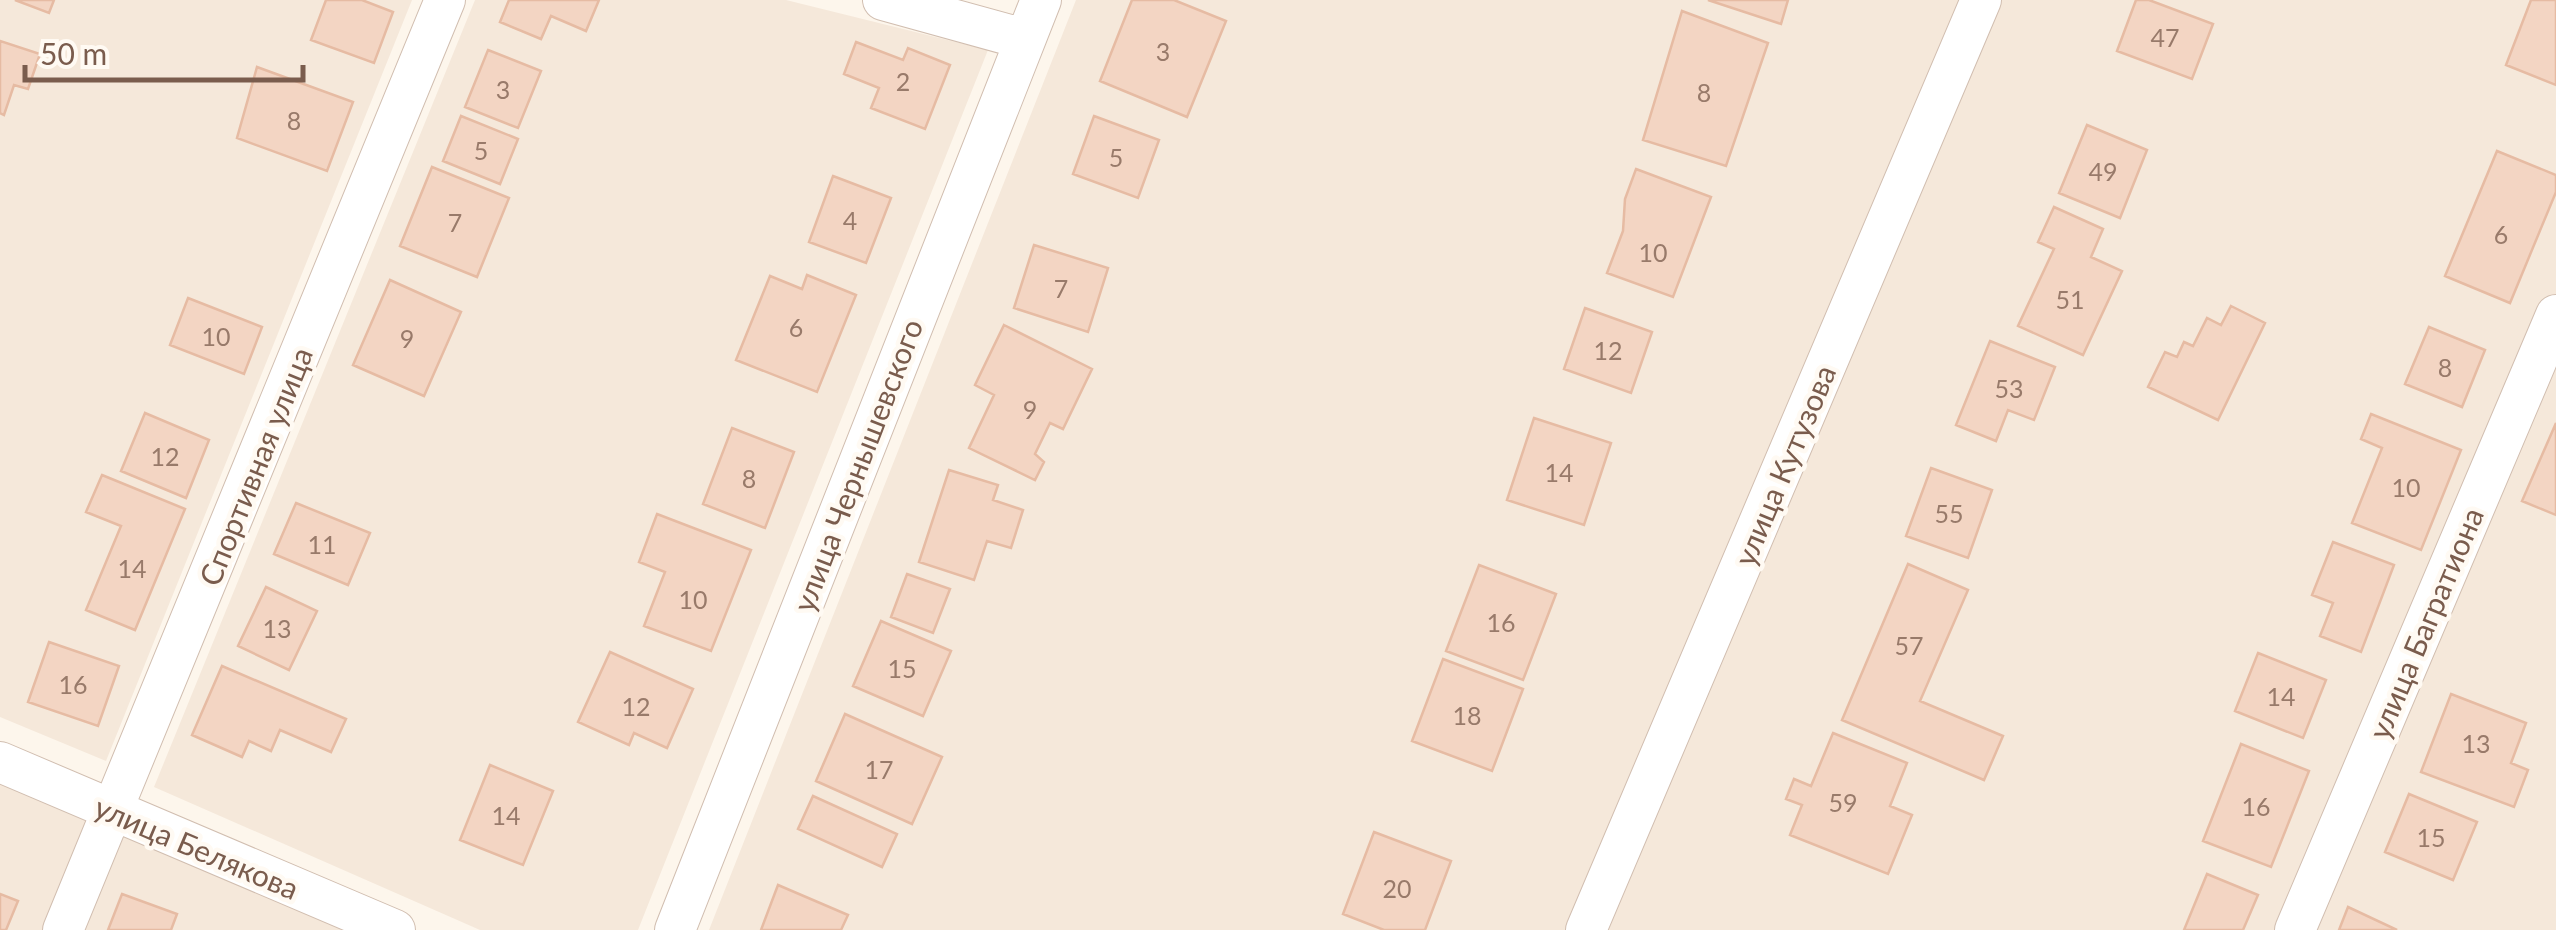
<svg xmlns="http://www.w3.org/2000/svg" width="2556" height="930" viewBox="0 0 2556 930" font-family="Lato,sans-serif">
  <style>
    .residential { fill: #f5e8da }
    .building { fill: #f3d5c3; stroke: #e6bba3; stroke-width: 2.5 }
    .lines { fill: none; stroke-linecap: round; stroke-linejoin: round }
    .minor-casing { stroke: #d1beb0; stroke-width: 42 }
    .minor { stroke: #fff; stroke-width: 40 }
    .labels { text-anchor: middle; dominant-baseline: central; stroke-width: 9; stroke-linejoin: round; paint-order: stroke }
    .number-label { font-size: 25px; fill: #987a6a }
    .street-label { font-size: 30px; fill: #7a5c4d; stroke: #fffaf3 }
  </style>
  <rect width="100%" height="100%" fill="#fdf6ec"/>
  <path class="residential" d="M0 0H412L106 761 0 717Z
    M475 0H786L988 50 638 930H480L154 787Z
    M1076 0H2556V930H709Z
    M0 782 360 930H0Z"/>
  <path class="building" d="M15 0H54L49 13Z
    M326 0H362L393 12 374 63 311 40Z
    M509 0H599L586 31 551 16 541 39 500 22Z
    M1132 0H1174L1226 21 1187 117 1100 81Z
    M1708 0H1788L1781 24Z
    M2136 0H2149L2213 24 2192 79 2117 51Z
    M2531 0H2556V85L2506 65Z
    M1682 11 1768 43 1726 166 1643 140Z
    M0 41 40 54 28 89 14 85 4 115 0 113Z
    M856 42 903 60 908 48 950 65 925 129 871 108 879 88 844 74Z
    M488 50 541 71 518 128 465 107Z
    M257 67 353 102 327 171 237 138Z
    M461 116 518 139 500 184 443 161Z
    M1094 116 1159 140 1138 198 1073 174Z
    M2087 125 2147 150 2120 218 2059 193Z
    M2497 151 2556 175V192L2510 303 2445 276Z
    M432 167 509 198 477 277 400 246Z
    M1636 169 1711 197 1673 297 1607 273 1623 231 1625 199Z
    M833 176 891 198 866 263 809 242Z
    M2054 207 2103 229 2091 257 2122 271 2083 355 2018 326 2054 249 2038 242Z
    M1034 245 1108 268 1088 332 1014 308Z
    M807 275 856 295 817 392 736 360 770 276 802 289Z
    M390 280 461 312 424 396 353 365Z
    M188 298 262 327 244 374 170 345Z
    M2231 306 2265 323 2218 420 2148 387 2165 352 2177 357 2184 342 2193 346 2207 318 2221 325Z
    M1585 308 1652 332 1631 393 1564 369Z
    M1004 325 1092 369 1063 429 1050 423 1035 454 1044 462 1035 480 969 448 994 395 975 385Z
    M2429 327 2485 350 2462 407 2405 384Z
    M1990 341 2055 367 2034 420 2008 410 1996 441 1956 425Z
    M145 413 209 440 186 498 121 471Z
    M2371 414 2461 450 2421 550 2352 523 2382 448 2361 439Z
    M1534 418 1611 443 1584 525 1507 500Z
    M2556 423V515L2522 501Z
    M732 428 794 452 765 528 703 504Z
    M1931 468 1992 490 1968 558 1906 536Z
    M949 470 998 485 993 500 1023 510 1011 548 987 541 974 580 919 562Z
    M102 475 185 509 135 630 86 610 121 526 86 512Z
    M296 503 370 533 348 585 274 554Z
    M657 514 751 550 711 651 644 626 665 572 639 562Z
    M2333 542 2394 565 2361 652 2320 636 2333 603 2312 595Z
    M1908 564 1968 590 1920 701 2003 736 1984 780 1842 720Z
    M1479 565 1556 594 1523 680 1446 651Z
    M907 574 950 589 933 633 891 617Z
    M266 587 317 611 289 670 238 646Z
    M881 621 951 651 923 716 853 686Z
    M49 642 119 666 98 726 28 702Z
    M610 652 693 689 667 748 634 733 629 745 578 722Z
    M2258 653 2326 680 2303 738 2235 711Z
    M1443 659 1523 689 1492 771 1412 741Z
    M222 666 346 719 331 752 280 730 271 751 249 741 242 757 192 735Z
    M2451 694 2526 723 2511 763 2528 770 2514 807 2421 772Z
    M845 714 942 757 912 824 816 781Z
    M1833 733 1907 763 1890 806 1912 815 1888 874 1790 835 1802 805 1786 799 1794 779 1811 786Z
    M2241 744 2309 771 2271 867 2203 841Z
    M490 765 553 791 523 865 460 840Z
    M2409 794 2477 822 2453 880 2385 852Z
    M813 796 897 834 882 867 798 829Z
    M1374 832 1451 861 1425 930H1384L1343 914Z
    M2207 874 2258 895 2243 930H2184Z
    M778 885 848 915 841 930H761Z
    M0 894 18 901 6 930H0Z
    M122 894 177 914 171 930H108Z
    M2348 907 2397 930H2339Z"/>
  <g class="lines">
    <defs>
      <path id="minor" d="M883 0 1024 39
        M0 762 395 930
        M63 930 445 0
        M675 930 1041 0
        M1586 930 1981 0
        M2295 930 2556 315"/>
    </defs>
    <use href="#minor" class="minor-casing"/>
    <use href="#minor" class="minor"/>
  </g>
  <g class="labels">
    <g class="number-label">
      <text x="2165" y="37">47</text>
      <text x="1163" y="51">3</text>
      <text x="903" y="81">2</text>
      <text x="503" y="89">3</text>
      <text x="1704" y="92">8</text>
      <text x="294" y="120">8</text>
      <text x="481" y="150">5</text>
      <text x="1116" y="157">5</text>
      <text x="2103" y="171">49</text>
      <text x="850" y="220">4</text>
      <text x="455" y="222">7</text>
      <text x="2501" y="234">6</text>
      <text x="1653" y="252">10</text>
      <text x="1061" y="288">7</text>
      <text x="2070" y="299">51</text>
      <text x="796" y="327">6</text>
      <text x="216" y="336">10</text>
      <text x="407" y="338">9</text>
      <text x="1608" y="350">12</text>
      <text x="2445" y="367">8</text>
      <text x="2009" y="388">53</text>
      <text x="1030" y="409">9</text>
      <text x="165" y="456">12</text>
      <text x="1559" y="472">14</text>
      <text x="749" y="478">8</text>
      <text x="2406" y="487">10</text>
      <text x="1949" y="513">55</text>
      <text x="322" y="544">11</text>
      <text x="132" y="568">14</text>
      <text x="693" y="599">10</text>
      <text x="1501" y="622">16</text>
      <text x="277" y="628">13</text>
      <text x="1909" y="645">57</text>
      <text x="902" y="668">15</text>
      <text x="73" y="684">16</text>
      <text x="2281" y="696">14</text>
      <text x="636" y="706">12</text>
      <text x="1467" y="715">18</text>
      <text x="2476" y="743">13</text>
      <text x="879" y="769">17</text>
      <text x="1843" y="802">59</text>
      <text x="2256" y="806">16</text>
      <text x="506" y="815">14</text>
      <text x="2431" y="837">15</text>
      <text x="1397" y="888">20</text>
    </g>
    <g class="street-label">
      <text transform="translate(857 465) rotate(-69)">улица Чернышевского</text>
      <text transform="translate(1784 465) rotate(-67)">улица Кутузова</text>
      <text transform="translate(255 466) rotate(-68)">Спортивная улица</text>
      <text transform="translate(2425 623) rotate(-67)">улица Багратиона</text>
      <text transform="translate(197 847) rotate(23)">улица Белякова</text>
    </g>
  </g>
  <path d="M25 65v15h278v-15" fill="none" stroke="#7a5c4d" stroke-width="5"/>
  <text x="40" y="65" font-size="30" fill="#7a5c4d" stroke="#fffaf3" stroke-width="8" paint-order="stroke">50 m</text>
</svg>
